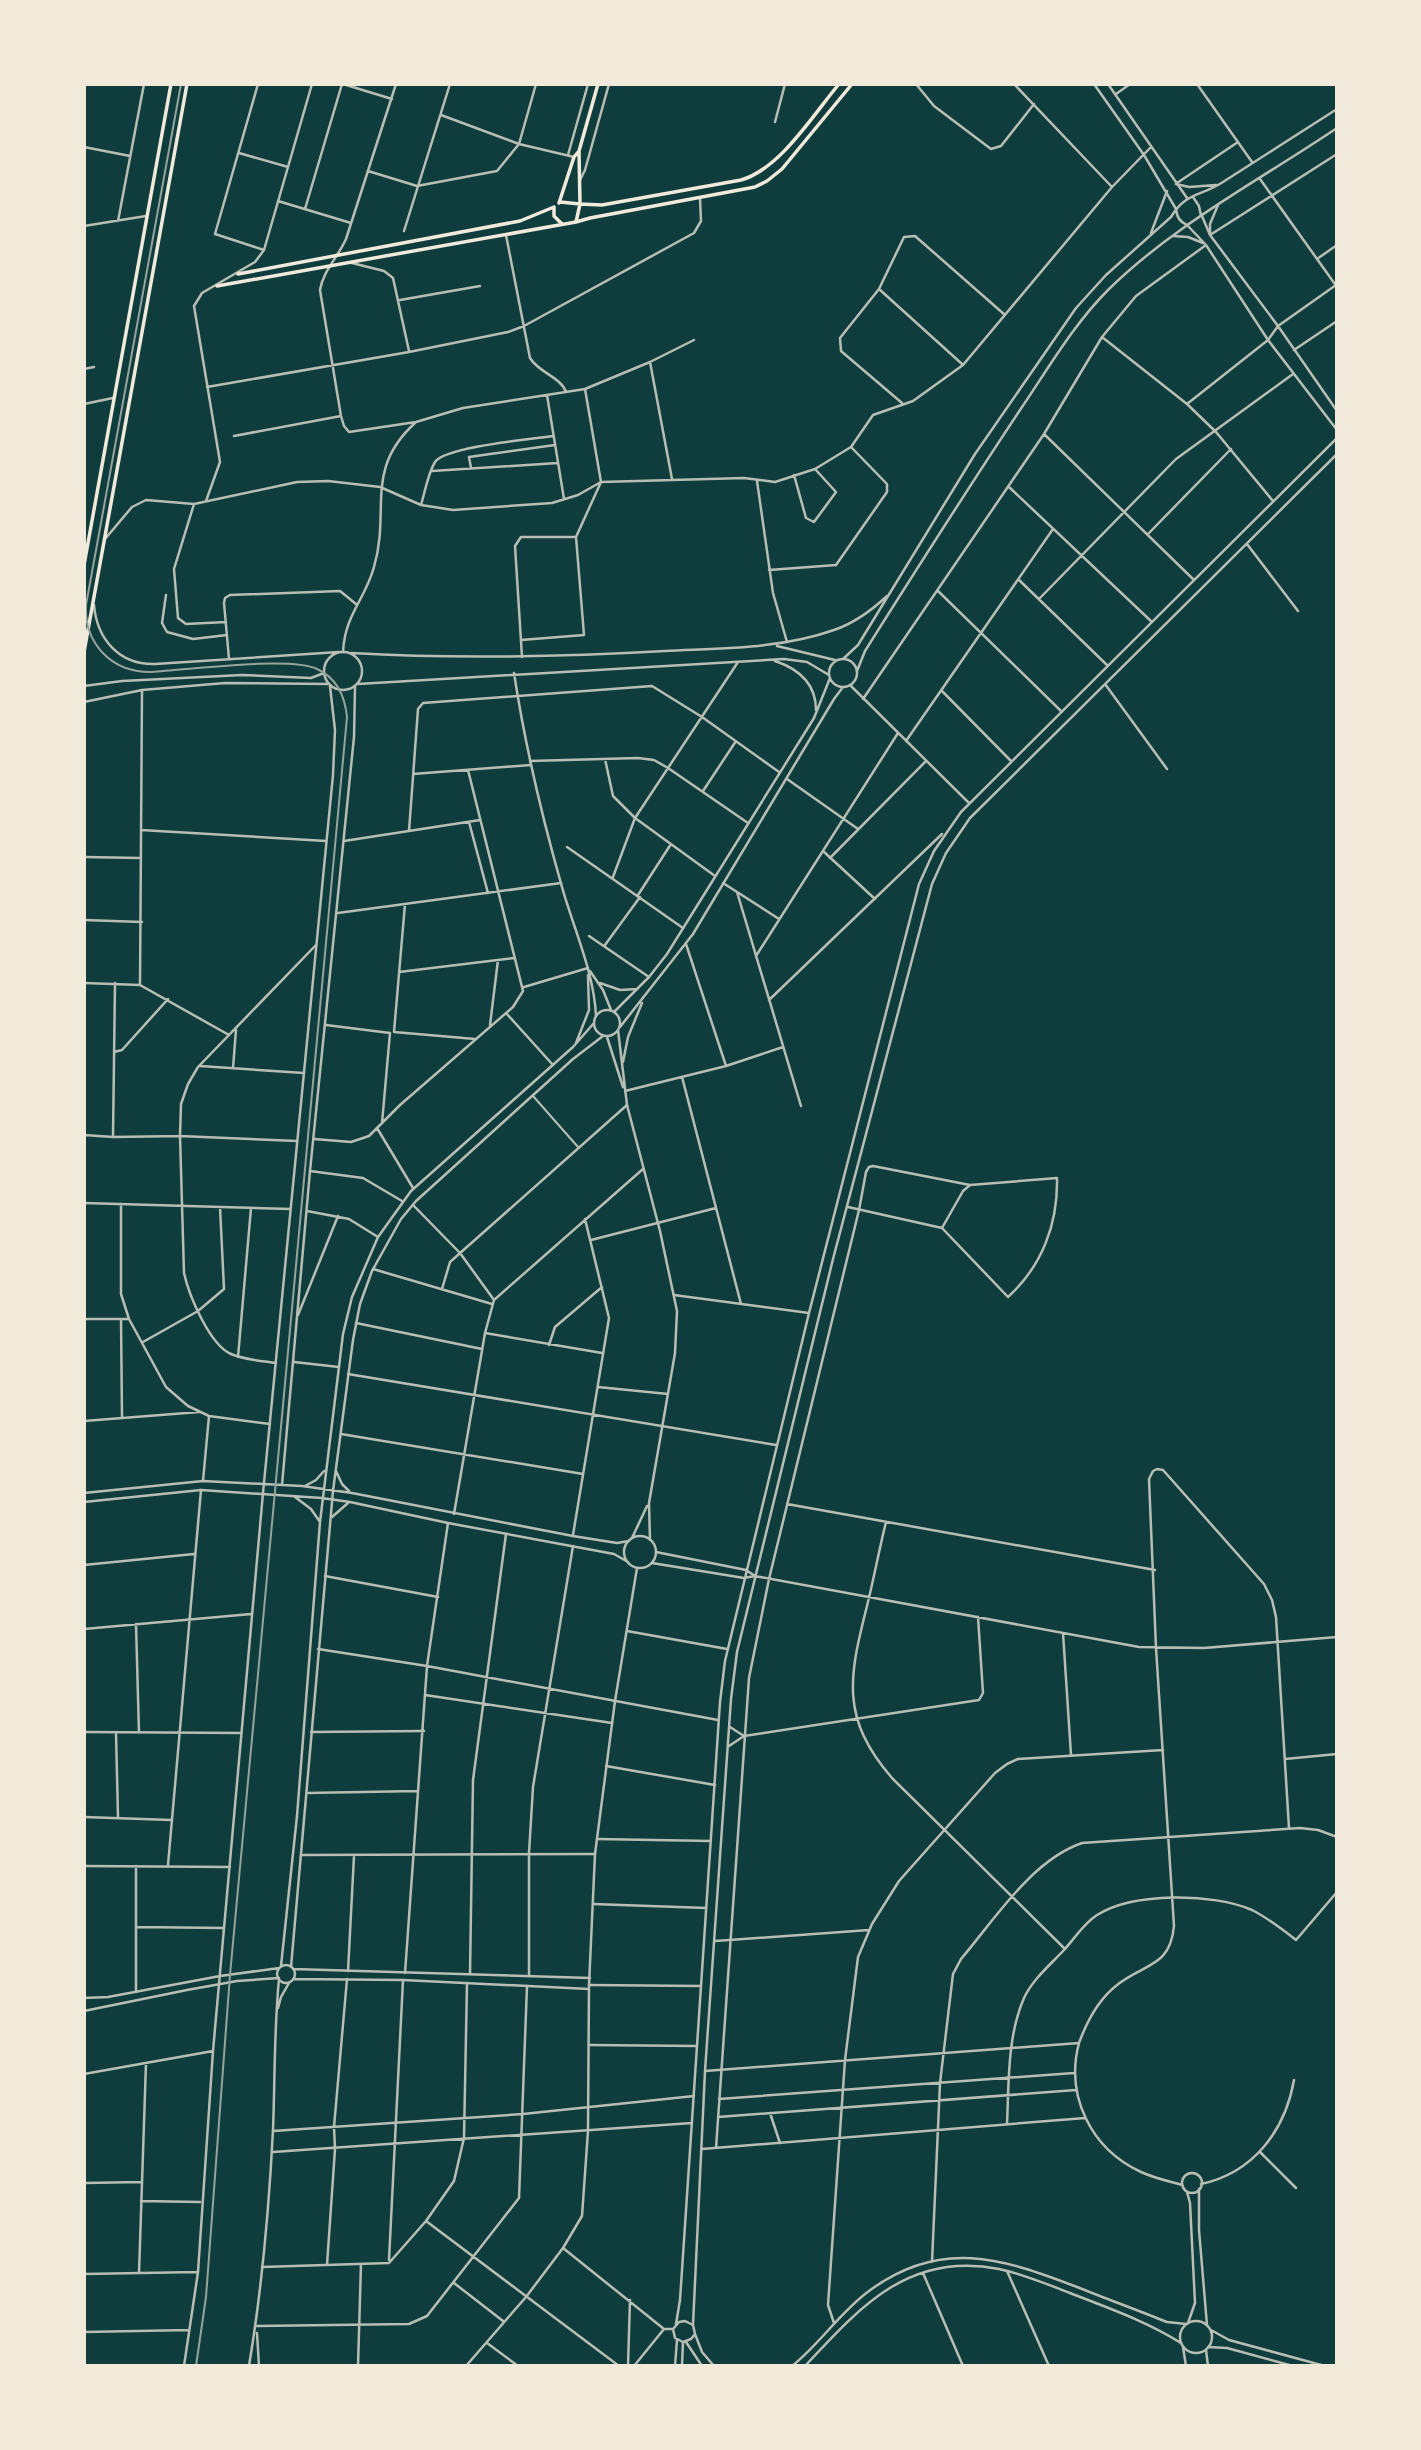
<svg xmlns="http://www.w3.org/2000/svg" width="1421" height="2450" viewBox="0 0 1421 2450" font-family="Literata,serif">
  <style>
    .lines { fill: none; stroke-linecap: round; stroke-linejoin: round }
    .pedestrian { stroke: #b8beb3; stroke-width: 2 }
    .minor { stroke: #b8beb3; stroke-width: 2.5 }
    .tertiary { stroke: #b8beb3; stroke-width: 2.5 }
    .secondary { stroke: #f1e9da; stroke-width: 3.5 }
    .tram { stroke: #97a49c; stroke-width: 2 }
  </style>
  <rect width="100%" height="100%" fill="#0f3d3e"/>
  <g class="lines">
    <path class="pedestrian" d="M533 1096 578 1147"/>
    <path class="minor" d="M258 84 215 234 264 250
      M343 84 392 99
      M396 84 346 239C338 257 323 271 320 290L341 416 344 426 349 432 416 422 463 408 585 389 650 362 694 340
      M916 84 934 106 991 149 1001 146 1034 104
      M1014 84 1112 187
      M1094 84 1144 155 1176 209
      M1108 84 1187 198
      M1197 84 1252 162
      M1116 94 1130 84
      M441 115 519 144 574 157
      M775 122 785 84
      M84 147 130 156
      M239 153 288 167
      M568 155 588 84
      M368 171 417 186 497 171 519 144 536 84
      M1260 179 1337 287
      M580 180 585 170 609 84
      M1177 183 1238 142
      M278 201 351 223
      M305 209 342 84
      M1202 216 1210 235 1278 326 1337 411
      M118 221 144 84
      M1187 225 1206 245 1268 340 1337 430
      M84 226 146 216
      M404 231 450 84
      M1210 232V224L1218 205
      M506 235 530 358C539 373 561 377 566 392
      M1210 235 1337 154
      M1173 236 1188 237 1203 243
      M1317 259 1337 245
      M352 263 384 271 393 278 409 351
      M879 289 962 364
      M400 300 480 286
      M1102 337 1187 404 1216 432 1273 501
      M1294 350 1337 321
      M650 362 672 479
      M84 369 94 367
      M207 387 409 352 508 332 524 326 694 233 701 221 700 198
      M547 395 564 499
      M902 403 841 351 840 338 879 289 904 237 915 236 1005 315
      M84 404 113 398
      M1187 404 1268 340 1278 326 1336 285
      M1044 434 1194 580
      M234 436 341 416
      M471 468 469 457 555 445
      M432 471 558 463
      M794 475 806 518 814 522 836 492 815 469
      M757 481 773 593 787 642
      M1009 487 1152 622
      M206 501 220 462 194 306 202 293 255 262 264 250 312 84
      M194 504 174 569 178 618 186 624 226 622
      M421 505C425 492 428 473 435 462 445 447 532 439 553 436
      M1148 534 1231 449
      M105 539 132 507 146 500 194 504 297 482 328 481 380 487 421 505 453 510 552 503 578 495 601 482 744 478 775 482 815 469 851 447 873 415 913 401 963 365 1112 187 1151 147
      M1247 544 1298 611
      M769 570 836 565 887 492V484L851 447
      M1019 580 1107 665
      M938 591 1061 711
      M166 595 162 623 167 632 193 639 227 635
      M1039 599 1176 459 1293 374
      M521 640 584 635 576 537 601 482 585 389
      M343 652C345 614 365 600 374 567 391 509 363 470 416 422
      M522 657 515 546 521 537H576
      M229 659 224 603 225 598 230 595 340 591 356 604
      M1105 684 1167 769
      M850 685 969 803
      M942 691 1011 761
      M863 699 1044 434 1102 337 1136 296 1206 245
      M906 741 1053 529
      M605 759 613 796 635 818 715 876
      M530 761 638 758 654 760 668 768 748 823
      M413 774 531 765
      M787 779 858 829
      M703 791 736 741
      M469 822 488 893
      M141 830 326 841
      M409 831 418 709 423 703 652 686 702 717 779 772
      M344 841 480 820
      M567 847 683 928
      M823 851 875 899
      M84 857 141 858
      M830 858 926 761
      M613 877 635 818 738 662
      M723 883 779 919
      M737 892 801 1106
      M638 895 671 844
      M405 904 394 1032 475 1039
      M338 913 561 883
      M84 920 142 922
      M589 936 649 977
      M686 944 726 1066
      M605 945 640 897
      M756 956 898 733
      M399 972 514 958
      M84 983 140 985 142 691
      M140 985 229 1035
      M524 987 588 968
      M769 1000 942 834
      M506 1013 553 1065
      M326 1025 390 1033 382 1123
      M490 1025 498 960
      M114 1052 122 1050 168 999
      M200 1066 304 1073
      M233 1068 236 1030
      M682 1077 741 1304
      M625 1091 726 1066 783 1047
      M377 1128 413 1188
      M84 1135 113 1137 180 1136 297 1141
      M113 1137 115 983
      M314 1139 351 1142 369 1136 400 1105 513 1007 523 991 468 770
      M310 1171 363 1178 402 1201
      M84 1203 290 1209
      M121 1204V1294L129 1319 166 1387 188 1406 209 1416 270 1424
      M413 1205 460 1253 494 1300
      M848 1207 942 1228 1008 1297C1042 1266 1058 1224 1057 1178L970 1185 963 1191 942 1228
      M307 1211 349 1219 378 1237
      M591 1240 716 1208
      M373 1269 492 1304
      M442 1289 450 1262 627 1105
      M674 1295 809 1313
      M298 1315 338 1216
      M84 1319H129
      M121 1319 122 1417
      M356 1323 482 1349
      M485 1333 602 1353
      M143 1342 198 1311 224 1289 220 1207
      M549 1345 555 1327 602 1287
      M238 1357 251 1208
      M294 1362 339 1367
      M276 1363C262 1361 245 1360 231 1354 210 1345 189 1296 184 1273L180 1136 181 1104 188 1084 198 1067 316 945
      M348 1374 776 1445
      M598 1387 668 1394
      M84 1421 199 1412
      M341 1434 583 1474
      M203 1481 209 1416
      M787 1504 1155 1570
      M454 1514 485 1333 494 1300 643 1169
      M886 1522C879 1550 874 1578 867 1606 849 1677 840 1718 892 1778L1065 1949
      M573 1535 609 1318 585 1219
      M656 1552 746 1570 755 1576
      M652 1563 744 1578 755 1576 1139 1647 1204 1648 1337 1637
      M84 1565 194 1554
      M325 1576 438 1597
      M136 1624 139 1733
      M84 1629 251 1614
      M627 1631 727 1649
      M1063 1633 1071 1755
      M318 1649 427 1666 718 1720
      M425 1695 612 1723
      M730 1727 744 1736
      M84 1732 241 1733
      M311 1732 424 1731
      M116 1733 118 1817
      M729 1746 744 1736 979 1700 983 1693 978 1617
      M1285 1759 1337 1754
      M606 1766 715 1785
      M307 1793 417 1791
      M84 1817 171 1820
      M597 1839 711 1841
      M301 1855 595 1854
      M168 1865 201 1490
      M84 1866 230 1867
      M136 1866V1992
      M593 1904 706 1908
      M136 1927 224 1928
      M715 1941 869 1930
      M348 1971 354 1856
      M405 1973 427 1666 448 1523
      M470 1974 473 1780 506 1534
      M529 1976V1853L533 1787 573 1546
      M589 1985 701 1986
      M1079 2043C1065 2096 1091 2149 1141 2172 1154 2178 1168 2181 1182 2185
      M589 2045 697 2046
      M705 2071 1079 2043C1087 2021 1099 1999 1117 1985 1144 1963 1170 1968 1174 1926L1156 1648 1149 1479 1153 1471 1157 1469 1163 1470 1264 1584 1272 1600 1276 1617 1289 1828
      M84 2074 213 2051
      M719 2099 1074 2073
      M770 2113 780 2143
      M718 2117 1076 2090
      M1007 2124C1009 2083 1007 2037 1024 1998 1033 1979 1050 1965 1064 1950 1075 1938 1084 1923 1097 1915 1134 1892 1213 1893 1252 1910 1268 1918 1282 1929 1296 1940L1337 1892
      M273 2131 523 2114 694 2096
      M716 2148 749 1678 769 1579 859 1210 866 1172 869 1167 873 1166 970 1185
      M702 2149 1085 2118
      M273 2152 692 2123
      M1260 2152 1296 2188
      M1182 2183a10 10 0 1 1 20 0a10 10 0 1 1-20 0Z
      M84 2183 142 2182
      M1201 2184C1253 2173 1285 2131 1294 2080
      M1199 2189V2230L1207 2325
      M1187 2192 1190 2203 1195 2303 1188 2323
      M141 2201 200 2202
      M426 2221 619 2366
      M563 2248 664 2329H673L679 2322 685 2321 693 2325 695 2334 691 2339 683 2342 675 2338 673 2329
      M389 2260 403 1980
      M932 2262 940 2083 953 1974 961 1959C995 1919 1032 1860 1082 1843L1300 1828 1318 1830 1337 1837
      M327 2265 335 2149 334 2127 347 1979
      M262 2267 389 2263 426 2221 454 2181 464 2138 467 1983
      M1007 2271 1049 2366
      M139 2273 146 2063
      M923 2273 963 2366
      M84 2274 198 2272
      M454 2283 503 2321
      M1180 2337a16 16 0 1 1 32 0a16 16 0 1 1-32 0Z
      M834 2323 828 2305 845 2060 858 1957 872 1924 899 1881 995 1773 1007 1764 1018 1759 1163 1750
      M676 2324 680 2300 720 1702 725 1661 809 1313 919 884 934 851 961 812 1337 438
      M693 2325 705 2071 731 1699 737 1652 833 1259 932 884 946 853 970 818 1337 454
      M257 2326 409 2324 427 2316 519 2198 527 1986
      M1211 2330 1229 2340 1325 2366
      M84 2332 189 2330
      M695 2334 702 2352 714 2366
      M686 2342 702 2366
      M487 2343 518 2366
      M1183 2347 1186 2366
      M1208 2347 1227 2348 1293 2366
      M1206 2350 1208 2366
      M184 2366 198 2272 213 2051 263 1493
      M358 2366 361 2264
      M628 2366 630 2300
      M634 2366 664 2329
      M675 2366 677 2340
      M682 2366 683 2342
      M792 2366C820 2344 840 2312 869 2291 940 2238 1002 2258 1077 2287 1107 2299 1137 2310 1167 2322L1186 2324
      M805 2366C860 2307 909 2251 999 2269 1023 2274 1047 2284 1070 2293 1108 2308 1146 2321 1181 2343"/>
    <path class="tertiary" d="M1176 184 1189 187 1216 185
      M1193 197 1199 206 1201 216
      M1176 209C1177 217 1179 221 1187 225
      M1151 233 1167 191
      M94 605C97 639 119 665 155 664L339 652
      M777 646 835 660
      M324 671a19 19 0 1 1 38 0a19 19 0 1 1-38 0Z
      M351 653C456 659 560 657 665 651 722 648 780 649 834 630 855 623 872 610 887 596
      M829 673a14 14 0 1 1 28 0a14 14 0 1 1-28 0Z
      M843 659 858 645 975 454 1076 308 1106 275 1171 217C1186 192 1200 197 1223 182 1261 158 1299 133 1337 109
      M775 661C799 669 816 683 816 710
      M857 671 865 651C916 570 967 490 1020 410 1048 369 1073 325 1108 290 1175 224 1260 180 1337 128
      M514 673C525 745 542 817 562 887 574 930 594 972 596 1016
      M358 684 784 659 807 662 829 675
      M84 686 122 681 242 675 311 678 324 673
      M84 702 142 690 225 683 329 684
      M590 971 603 990 611 1010
      M600 983 620 990 637 989
      M594 1023a13 13 0 1 1 26 0a13 13 0 1 1-26 0Z
      M614 1012 649 977 667 954 814 718 830 678
      M620 1027 693 934 834 699 843 687
      M618 1030 627 1105 660 1231 677 1311 675 1353 649 1503 650 1540
      M607 1037 623 1087
      M576 1043 589 1010 588 975
      M623 1062 628 1037 642 1003
      M336 1471 342 1484 349 1491
      M282 1485 310 1171 354 737 355 687
      M305 1486 316 1480 324 1471
      M84 1493 203 1481 302 1486 352 1493 573 1536 617 1543 629 1541
      M263 1493 333 775 335 730 330 686
      M295 1497 311 1509 320 1522
      M84 1502 201 1490 322 1498 350 1502 448 1523 614 1554 628 1562
      M332 1517 348 1503
      M624 1552a16 16 0 1 1 32 0a16 16 0 1 1-32 0Z
      M632 1538 647 1506
      M277 1974a9 9 0 1 1 18 0a9 9 0 1 1-18 0Z
      M281 1966 297 1816 320 1522 343 1334 352 1297 378 1237 411 1191 573 1047 594 1023
      M291 1967 333 1491 353 1340 360 1304 372 1271 401 1219 416 1201 573 1059 603 1036
      M293 1969 590 1978
      M293 1979 403 1980 589 1989
      M84 1998 108 1997 220 1976 279 1968
      M278 2008 281 1997 289 1983
      M84 2011 187 1990 237 1981 279 1978
      M257 2333 259 2366
      M249 2366C262 2288 269 2209 273 2130 275 2079 274 2029 279 1979
      M466 2366 526 2297 563 2248 582 2216 588 2131 589 1985 595 1854 615 1701 637 1568"/>
    <path class="secondary" d="M579 151 580 204 602 205 741 180C780 169 813 115 839 84
      M560 202 580 204 576 222
      M559 203 574 157 579 151 598 84
      M554 207V216L562 224
      M238 274 520 221 554 207
      M217 286 576 222 590 218 755 187 767 181 782 169 852 84
      M84 565 171 84
      M84 652 187 84"/>
    <path class="tram" d="M181 84 86 605C84 643 111 672 150 672 184 670 291 656 317 669 337 678 345 697 347 717L230 1975 206 2297 196 2366"/>
  </g>
  <rect width="1421" height="2450" fill="none" stroke="#f1e9da" stroke-width="172"/>
</svg>
